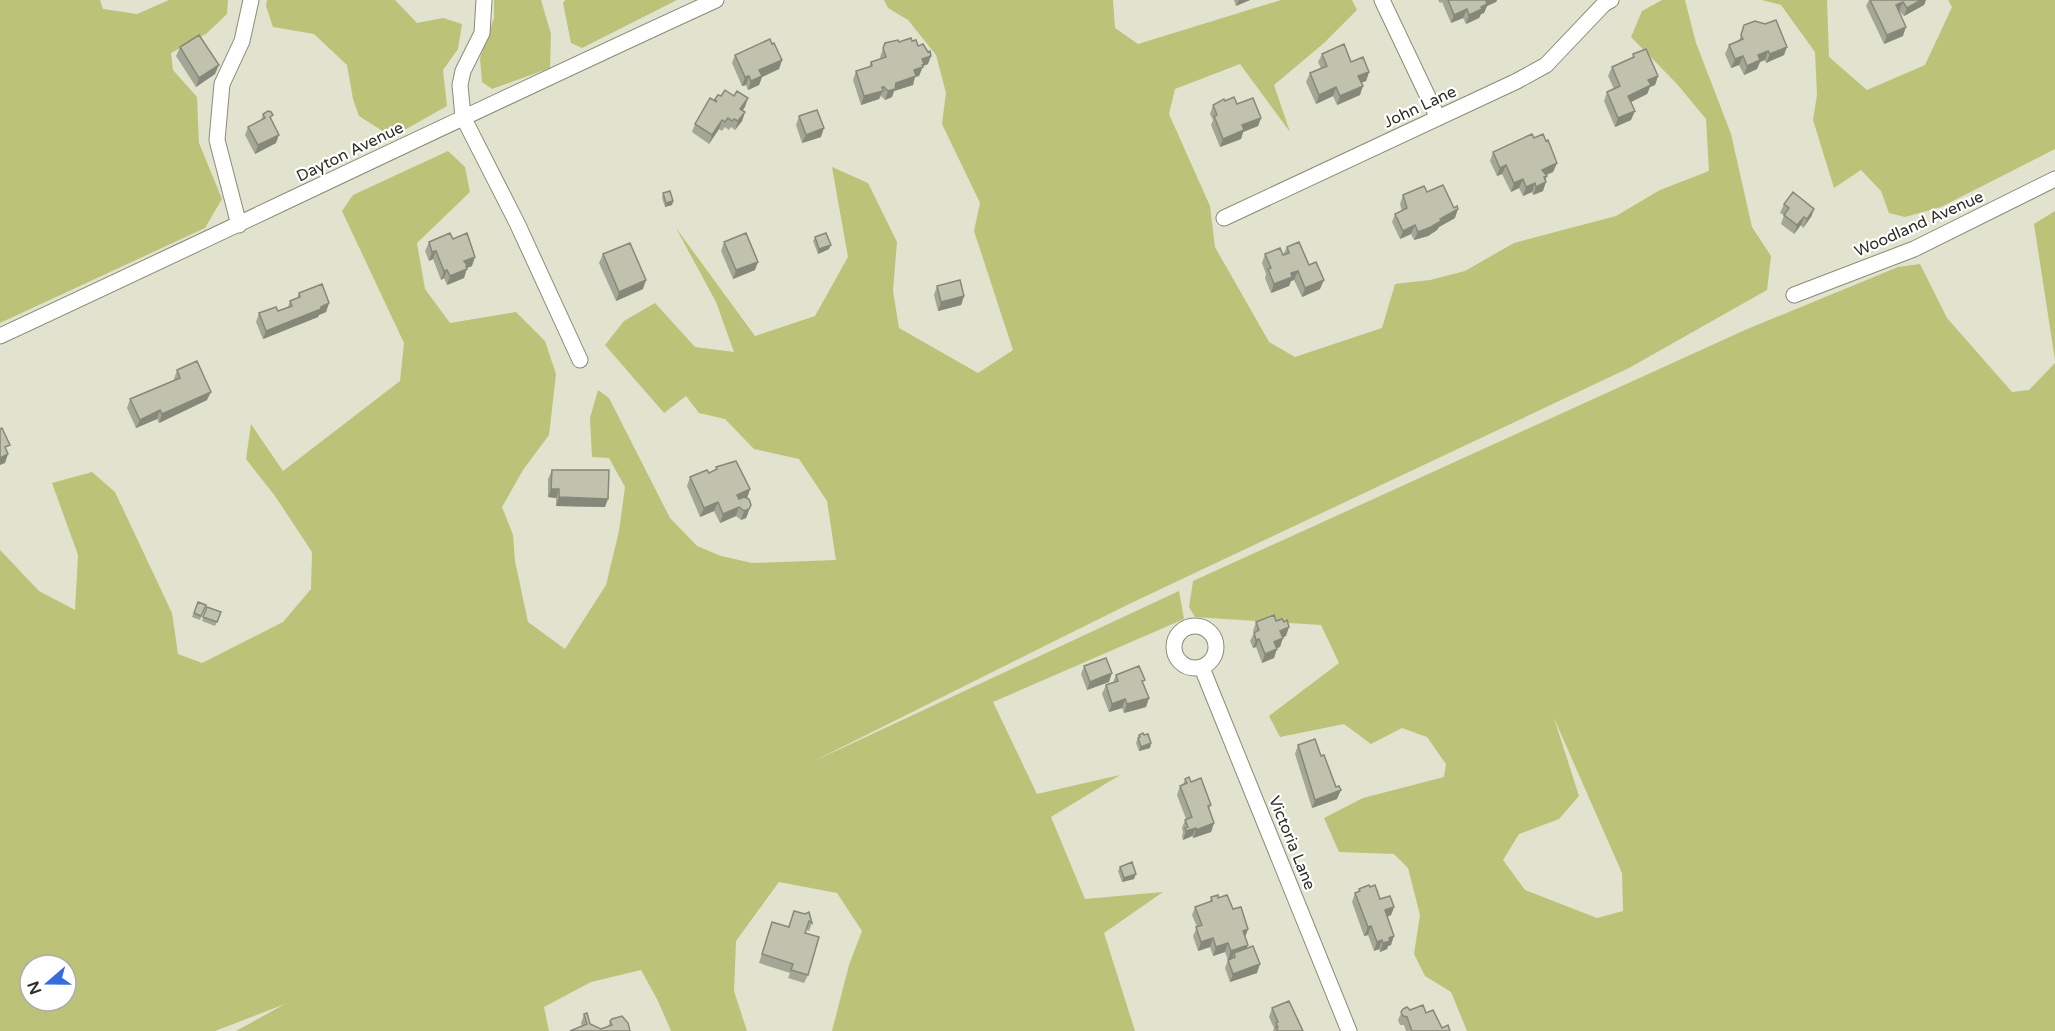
<svg xmlns="http://www.w3.org/2000/svg" width="2055" height="1031" viewBox="0 0 2055 1031" font-family="'Varela Round',sans-serif">
  <style>
    .green { fill: #bdc279; fill-rule: evenodd }
    .lines { fill: none; stroke-linecap: round; stroke-linejoin: round }
    .minor-casing { stroke: #898b78; stroke-width: 17 }
    .minor { stroke: #fff; stroke-width: 15 }
    .wall { fill: #a5a796 }
    .shaded-wall { fill: #86887a }
    .building { fill: #c0c2ae; stroke: #86887a; stroke-width: 1.5 }
    .labels { text-anchor: middle; dominant-baseline: central; stroke-width: 4.5; stroke-linejoin: round; paint-order: stroke }
    .street-label { font-size: 16px; fill: #2f2f28; stroke: #fff }
  </style>
  <rect width="100%" height="100%" fill="#e1e3ce"/>
  <path class="green" d="M0 0H100L103 9 137 14 169 0H228L227 14 206 34 171 53 173 70 197 97 199 143 222 199 205 228 0 323Z
    M267 0H395L417 23 443 18 462 24 458 49 443 70 447 106 392 137 359 116 353 99 347 65 314 34 273 27 266 6Z
    M494 0H541L551 34 550 68 492 89 482 82 480 58 494 18Z
    M565 0H677L582 48 571 43 563 3Z
    M884 0H1113L1115 28 1138 44 1281 0H1352L1357 10 1324 43 1274 85 1290 132 1240 64 1175 89 1169 114 1210 206 1215 247 1269 342 1295 357 1382 328 1395 284 1430 280 1465 271 1514 243 1616 216 1660 190 1709 171 1706 119 1677 84 1631 37 1642 11 1662 0H1685L1696 43 1731 134 1752 227 1771 256 1767 290 1629 368 1127 605 810 763 1179 591 1184 619 993 702 1037 794 1120 775 1051 817 1085 899 1163 892 1104 933 1135 1031H832L849 965 862 931 837 893 779 882 736 941 734 991 747 1031H671L658 1001 641 970 591 982 544 1007 549 1031H236L285 1004 215 1031H0V550L39 591 75 610 78 555 52 483 92 472 115 492 172 613 178 654 202 663 283 622 311 589 312 552 275 496 246 459 251 424 283 471 400 381 404 343 342 211 353 195 448 151 465 167 470 192 417 243 425 289 450 323 516 312 545 341 556 374 549 435 523 470 502 507 513 535 515 561 528 622 565 649 606 585 619 531 625 487 609 458 592 457 590 418 598 390 609 398 670 518 697 546 721 556 752 563 836 560 827 501 799 459 754 449 725 419 699 413 686 396 664 413 605 345 624 321 655 303 695 347 734 352 716 302 676 228 755 336 815 316 848 257 832 167 868 183 897 242 893 291 899 328 978 373 1013 350 974 231 980 203 942 124 946 93 936 55 908 20 888 8ZM30 965H66V1001H30Z
    M1762 0H1827L1829 57 1867 90 1925 65 1952 7 1948 0H2055V149L1941 207 1905 217 1889 213 1881 191 1861 170 1834 188 1813 120 1817 95 1815 52 1781 5Z
    M2055 211V360L2034 224Z
    M1920 264 1947 318 2012 392 2029 390 2055 363V1031H1467L1451 992 1425 976 1414 954 1420 915 1408 868 1394 854 1339 852 1324 818 1363 798 1444 777 1446 764 1427 737 1402 728 1371 744 1344 724 1280 737 1269 716 1339 663 1321 625 1195 617 1189 607 1193 581 1745 330 1898 267ZM1554 718 1622 873 1623 911 1597 918 1525 890 1503 860 1519 834 1559 819 1579 796Z"/>
  <g class="lines">
    <defs>
      <path id="minor" d="M484 0 482 33 463 71 460 85 463 117 517 223 580 360
        M1382 0 1438 118
        M1224 218 1517 81 1546 65 1604 4 1611 0
        M239 225 217 140 222 84 242 41 251 0
        M1794 295 1914 249 2055 179
        M0 336C239 225 476 110 716 0
        M1174 647a21 21 0 1 1 42 0a21 21 0 1 1-42 0Z
        M1202 668 1349 1031"/>
    </defs>
    <use href="#minor" class="minor-casing"/>
    <use href="#minor" class="minor"/>
  </g>
  <path class="wall" d="M1234 0H1250L1236 6Z
    M1438 0H1497L1496 2 1487 6 1484 13 1481 14 1479 18 1466 24 1463 18 1451 23 1442 2 1440 3Z
    M1869 0H1926L1924 5 1904 16 1899 11 1903 36 1884 44 1866 6Z
    M1744 25 1784 55 1766 63 1765 60 1760 62 1757 69 1744 75 1739 65 1731 68 1725 54 1729 45 1739 41Z
    M912 41 918 46 928 64 923 66 919 76 915 77 913 85 894 91 892 97 885 100 881 96 879 99 861 105 853 80 856 71 869 67 871 62 881 59 880 57 885 43Z
    M772 44 782 60 779 69 762 77 759 85 748 90 746 85 742 86 732 63 735 55Z
    M180 47 215 74 196 87 176 56Z
    M1322 54 1351 62 1369 72 1366 81 1361 83 1360 95 1337 105 1333 96 1316 104 1306 82 1310 73 1321 68 1318 62Z
    M1633 54 1658 76 1655 85 1650 87 1647 94 1631 102V120L1615 127 1604 101 1607 92 1614 89 1608 76 1612 67 1632 59Z
    M718 95 745 107 742 110 745 112 742 121 735 130 731 127 729 130 725 127 722 131 719 129 709 144 692 132 695 124 714 101Z
    M1225 101 1237 104 1261 118 1258 126 1243 132 1241 139 1220 147 1211 125 1213 120 1210 114 1213 105Z
    M263 114 271 119 276 143 255 154 245 135 248 127 261 121Z
    M799 116 821 137 802 143 796 125Z
    M1534 138 1557 163 1553 172 1546 175 1543 191 1533 195 1532 192 1523 196 1519 188 1511 192 1502 174 1497 176 1490 161 1493 152Z
    M1427 192 1455 218 1439 227 1437 230 1428 236 1414 240 1411 234 1400 239 1392 222 1395 214 1402 211 1400 204 1403 195Z
    M663 193 673 201 672 205 665 207 662 198Z
    M1784 204 1814 209 1811 217 1803 228 1801 225 1794 234 1781 224 1784 215 1780 213Z
    M815 237 829 249 818 254 813 241Z
    M453 239 472 266 467 268 464 278 447 285 444 278 441 280 433 259 429 261 425 251 429 242Z
    M724 242 755 270 733 279 721 251Z
    M1287 247 1309 265 1320 289 1302 297 1294 280 1291 281 1289 286 1271 293 1265 278 1266 274 1262 263 1265 254 1283 255Z
    M603 254 643 289 616 301 599 263Z
    M937 286 964 296 961 305 938 311 934 295Z
    M299 293 329 303 326 312 319 315 318 317 263 339 256 322 259 313 278 311 288 307 290 301 297 298Z
    M177 370 207 400 159 423 157 419 136 428 127 408 130 399 174 381V379Z
    M716 467 750 489 747 498 748 513 746 518 741 520 736 516 720 523 714 511 700 517 687 486 690 477 709 473 715 470Z
    M552 470 605 507 556 506V498L548 497V479Z
    M198 602 206 605 200 620 192 617Z
    M207 607 221 612 215 626 202 621Z
    M1276 621 1286 636 1282 638 1280 647 1276 648 1274 658 1262 663 1256 647 1253 648 1250 641 1254 633 1253 631 1256 622Z
    M1084 666 1109 682 1087 690 1081 674Z
    M1116 675 1144 684 1149 698 1146 707 1124 713 1122 708 1109 712 1102 694 1106 685 1113 682Z
    M1139 735H1144L1151 743 1150 748 1139 751 1136 743Z
    M1298 745 1337 799 1312 808 1295 754Z
    M1185 779 1191 782 1211 805 1209 809 1214 823 1211 832 1193 838 1192 836 1183 840 1182 837 1183 832 1182 828 1185 820 1186 819 1177 795 1180 786 1183 785Z
    M1120 867 1134 879 1122 882 1118 871Z
    M1370 887 1380 899 1394 907 1391 915 1387 917 1391 945 1388 946 1387 949 1380 952 1379 949 1374 951 1368 935 1364 936 1352 902 1355 893 1358 892 1359 889Z
    M1211 897 1218 898 1233 909 1248 929 1245 937 1247 948 1257 973 1230 982 1225 968 1228 960 1225 952 1213 956 1210 947 1198 951 1193 936 1197 927 1192 915 1195 907 1210 902Z
    M794 911 812 923 809 931 806 930 805 933 808 975 804 983 788 978 790 973 759 963 772 922 788 927Z
    M1272 1008 1303 1031H1273L1274 1028 1269 1017Z
    M1403 1009 1426 1013 1442 1028 1450 1031H1406L1404 1025H1400L1398 1020Z
    M584 1014 590 1024 601 1029 608 1027 610 1021 630 1031H570L582 1026 581 1023Z"/>
  <path class="shaded-wall" d="M1239 0H1250L1236 6Z
    M1485 0H1497L1496 2 1487 6 1484 13 1481 14 1479 18 1466 24 1469 15Z
    M1921 0H1926L1924 5 1904 16 1907 8Z
    M1903 2 1899 11 1893 13 1896 5Z
    M1467 9 1463 18 1451 23 1454 15Z
    M1906 27 1903 36 1884 44 1887 35Z
    M1787 47 1784 55 1766 63 1770 54Z
    M1768 51 1765 60 1760 62 1757 69 1744 75 1747 66 1758 55Z
    M931 56 928 64 923 66 919 76 915 77 913 85 894 91 892 97 885 100 888 91 896 83 914 70 922 59Z
    M1743 56 1739 65 1731 68 1735 59Z
    M782 60 779 69 762 77 759 85 748 90 751 81 759 70Z
    M219 65 215 74 196 87 199 78Z
    M1369 72 1366 81 1355 85 1358 76Z
    M749 76 746 85 742 86 745 77Z
    M1658 76 1655 85 1650 87 1647 94 1625 105 1628 96 1648 80Z
    M1363 86 1360 95 1337 105 1340 96Z
    M884 87 879 99 861 105 864 96Z
    M1336 87 1333 96 1316 104 1319 95Z
    M748 98 745 107 737 118 740 109Z
    M1635 111 1631 120 1615 127 1618 118Z
    M745 112 742 121 735 130 738 121Z
    M1261 118 1258 126 1243 132 1241 139 1220 147 1223 139 1242 125Z
    M722 120 719 129 709 144 712 135Z
    M824 128 821 137 802 143 806 135Z
    M279 135 276 143 255 154 258 145Z
    M1557 163 1553 172 1539 178 1542 170Z
    M1506 165 1502 174 1497 176 1500 168Z
    M1547 176 1544 183 1546 182 1543 191 1533 195 1536 187 1544 177Z
    M1523 179 1519 188 1511 192 1514 183Z
    M1535 183 1532 192 1523 196 1526 187Z
    M673 201 672 205 665 207 666 203Z
    M1458 209 1455 218 1439 227 1437 230 1428 236 1414 240 1418 232Z
    M1814 209 1811 217 1803 228 1807 219Z
    M1804 217 1801 225 1794 234 1797 225Z
    M1415 225 1411 234 1400 239 1403 231Z
    M831 245 829 249 818 254 819 249Z
    M436 251 433 259 429 261 432 252Z
    M475 257 472 266 467 268 464 278 447 285 450 276 464 261Z
    M758 262 755 270 733 279 736 270Z
    M447 270 444 278 441 280 444 271Z
    M1298 271 1294 280 1291 281 1289 286 1271 293 1274 284 1291 273Z
    M646 280 643 289 616 301 619 292Z
    M1324 280 1320 289 1302 297 1305 288Z
    M964 296 961 305 938 311 941 302Z
    M329 303 326 312 319 315 318 317 263 339 266 331Z
    M211 392 207 400 159 423 162 414Z
    M160 410 157 419 136 428 140 420Z
    M8 454 5 463 0 465V458Z
    M551 489H559L556 498 548 497Z
    M750 489 747 498 734 504 737 495Z
    M559 497 608 499 605 507 556 506Z
    M718 502 714 511 700 517 704 508Z
    M751 505 746 518 741 520 744 511Z
    M739 507 736 516 720 523 723 514Z
    M1289 627 1286 636 1277 640 1280 631Z
    M1283 638 1280 647 1271 650 1274 642Z
    M1259 639 1256 647 1253 648 1256 640Z
    M1277 649 1274 658 1262 663 1265 654Z
    M1112 673 1109 682 1087 690 1090 682Z
    M1149 698 1146 707 1124 713 1127 704Z
    M1125 699 1122 708 1109 712 1112 704Z
    M1151 743 1150 748 1139 751 1141 747Z
    M1341 790 1337 799 1312 808 1315 800Z
    M1214 823 1211 832 1193 838 1196 830Z
    M1196 828 1192 836 1183 840 1186 831Z
    M1136 874 1134 879 1122 882 1124 878Z
    M1394 907 1391 915 1382 919 1385 910Z
    M1371 926 1368 935 1364 936 1368 927Z
    M1248 929 1245 937 1243 931Z
    M1394 936 1391 945 1388 946 1387 949 1380 952 1383 943 1389 938Z
    M1213 938 1210 947 1198 951 1201 942Z
    M1382 940 1379 949 1374 951 1377 942Z
    M1228 943 1225 952 1213 956 1216 947Z
    M1248 945 1244 954 1234 953 1232 959 1228 960 1231 951Z
    M1260 964 1257 973 1230 982 1233 974Z"/>
  <path class="building" d="M1448 0H1486L1487 4 1481 7 1482 9 1469 15 1467 9 1454 15Z
    M1870 0H1921L1907 8 1903 2 1896 5 1906 27 1887 35Z
    M1776 20 1787 47 1770 54 1768 51 1758 55 1760 60 1747 66 1743 56 1735 59 1729 45 1743 39 1741 35 1744 25 1755 21 1765 24Z
    M199 35 219 65 199 78 180 47Z
    M911 38 912 41 916 40 918 46 923 44 928 52 930 51 931 56 922 59 924 64 922 65 923 67 914 70 916 76 896 83 895 89 888 91 884 87H882L883 91 864 96 856 71 872 66 871 62 886 57 883 48 885 43 898 40 899 42Z
    M770 39 772 44 774 43 782 60 759 70 762 76 751 81 749 76 745 77 735 55Z
    M1344 44 1351 62 1363 57 1369 72 1358 76 1363 86 1340 96 1336 87 1319 95 1310 73 1327 66 1322 54Z
    M1646 49 1658 76 1648 80 1651 85 1628 96 1635 111 1618 118 1607 92 1620 86 1612 67 1634 57 1633 54Z
    M725 90 734 96 737 91 748 98 740 109 745 112 738 121 734 119 732 121 728 118 725 122 722 120 712 135 695 124 710 98 717 102 715 99 718 95 721 96Z
    M1234 97 1237 104 1253 98 1261 118 1242 125 1244 130 1223 139 1214 116 1217 115 1213 105 1224 99 1225 101Z
    M817 110 824 128 806 135 799 116Z
    M268 111 271 112 273 115 270 117 279 135 258 145 248 127 265 118 263 114Z
    M1532 134 1534 138 1543 134 1546 141 1548 140 1557 163 1542 170 1547 176 1544 177 1546 182 1536 187 1535 183 1526 187 1523 179 1514 183 1506 165 1500 168 1493 152Z
    M1443 185 1454 208 1457 206 1458 209 1440 219 1441 221 1431 227 1418 232 1415 225 1403 231 1395 214 1407 208 1403 195 1424 186 1427 192Z
    M670 191 673 201 666 203 663 193Z
    M1793 192 1814 209 1807 219 1804 217 1797 225 1784 215 1789 208 1784 204Z
    M450 233 453 239 467 233 475 257 464 261 468 266H466L467 269 450 276 447 270 444 271 436 251 432 252 429 242Z
    M746 233 758 262 736 270 724 242Z
    M826 233 831 245 819 249 815 237Z
    M1299 242 1309 265 1316 262 1324 280 1305 288 1298 271 1291 273 1292 277 1274 284 1268 269 1271 268 1265 254 1280 248 1283 255 1289 253 1287 247Z
    M630 243 646 280 619 292 603 254Z
    M960 280 964 296 941 302 937 286Z
    M322 284 329 303 321 307V309L266 331 259 313 276 307 278 311 292 306 290 301 300 297 299 293Z
    M197 361 211 392 162 414 160 410 140 420 130 399 180 378 177 370Z
    M2 428 10 445 5 447 8 454 0 458V429Z
    M736 461 750 489 737 495 739 499 744 497 749 499 751 505 749 509 744 511 739 507 723 514 718 502 704 508 690 477 707 470 709 473 717 469 716 467Z
    M552 470H609L608 499 559 497V489H551Z
    M198 602 206 605 201 616 194 613Z
    M207 607 221 612 217 622 203 617Z
    M1274 615 1276 621 1282 619 1284 622 1287 620 1289 627 1280 631 1283 638 1274 642 1277 649 1265 654 1259 639 1256 640 1254 633 1259 630 1256 622Z
    M1106 658 1112 673 1090 682 1084 666Z
    M1139 666 1145 680 1142 681 1149 698 1127 704 1125 699 1112 704 1106 685 1118 681 1116 675Z
    M1143 733 1144 735 1148 734 1151 743 1141 747 1138 738 1140 737 1139 735Z
    M1315 739 1321 756 1324 755 1336 787 1339 786 1341 790 1315 800 1298 745Z
    M1189 777 1191 782 1201 778 1211 805 1208 806 1214 823 1196 830V828L1186 831 1185 828 1188 827 1185 820 1192 817 1180 786 1187 783 1185 779Z
    M1132 862 1136 874 1124 878 1120 867Z
    M1369 885 1370 887 1375 885 1380 899 1390 896 1394 907 1385 910 1394 936 1389 938 1390 941 1383 943 1382 940 1377 942 1371 926 1368 927 1355 893 1360 891 1359 889Z
    M1218 895V898L1227 895 1233 909 1241 907 1248 929 1243 931 1248 945 1231 951 1228 943 1216 947 1213 938 1201 942 1196 927 1202 925 1195 907 1212 901 1211 897Z
    M794 911 805 914 809 912 812 923 809 921 805 933 819 937 808 975 791 970 793 964 762 954 772 922 789 927Z
    M1253 946 1260 964 1233 974 1228 960 1235 957 1234 953Z
    M1289 1001 1303 1031H1278L1276 1027H1278L1276 1023 1278 1022 1272 1008Z
    M1423 1005 1426 1013 1433 1010 1442 1028 1448 1025 1450 1031H1412L1407 1017 1403 1016 1401 1012 1403 1009 1407 1007 1410 1010Z
    M587 1013 590 1024 601 1029 612 1025 610 1021 612 1019 622 1016 628 1023 630 1031H570L587 1024 584 1014Z"/>
  <g class="labels">
    <g class="street-label">
      <text transform="translate(1420 107) rotate(-25)">John Lane</text>
      <text transform="translate(350 152) rotate(-26)">Dayton Avenue</text>
      <text transform="translate(1919 224) rotate(-24)">Woodland Avenue</text>
      <text transform="translate(1292 843) rotate(68)">Victoria Lane</text>
    </g>
  </g>
  <g transform="translate(48 983) rotate(250)"><circle r="28" fill="#ffffff" stroke="#acaca9" stroke-width="1.5"/>
  <path d="M0-4.5L10 22L0 15L-10 22Z" fill="#346edd"/>
  <text y="-9" font-size="16" font-weight="bold" text-anchor="middle" fill="#2f2f28">N</text>
  </g>
</svg>
